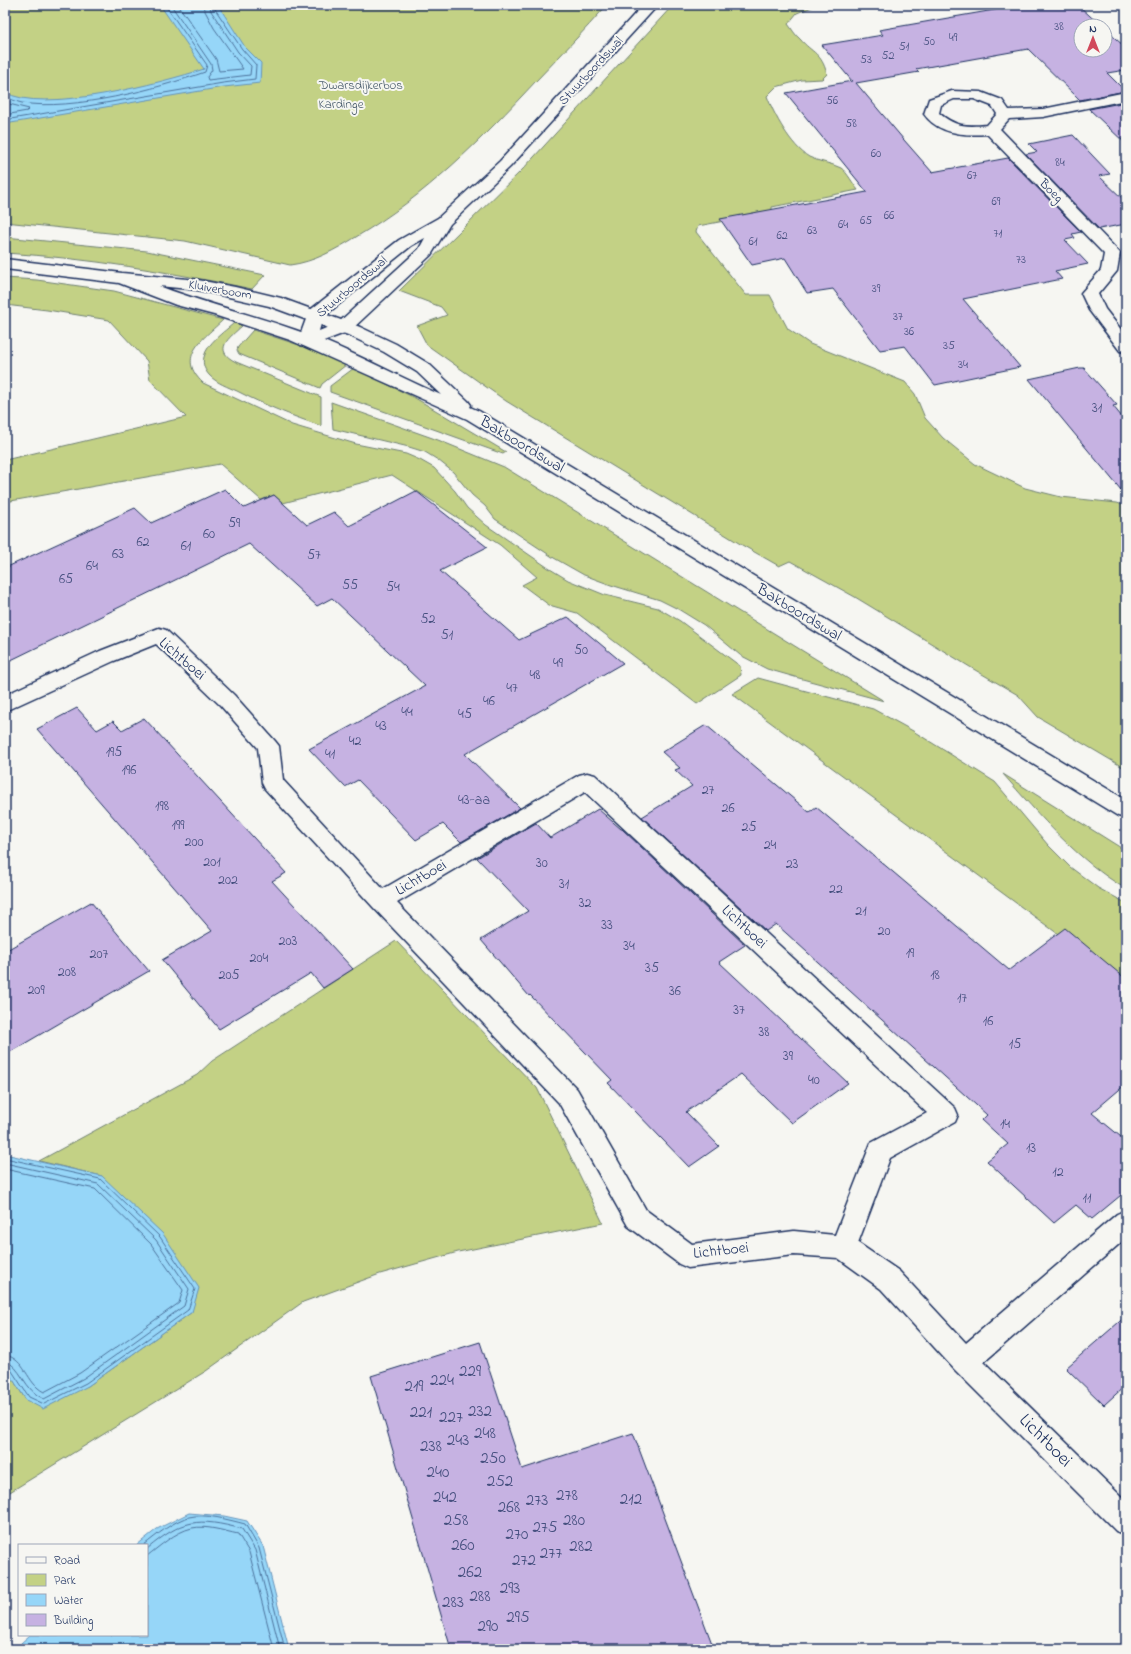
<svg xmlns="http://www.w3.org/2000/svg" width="1131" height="1654" viewBox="0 0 1131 1654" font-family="'Indie Flower',sans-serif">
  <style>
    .green { fill: #c3d185; stroke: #6f8072 }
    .water { fill: #96d6f8; stroke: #6593ba }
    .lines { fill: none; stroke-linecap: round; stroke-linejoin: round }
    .shore { stroke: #4c729c; stroke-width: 1 }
    .building { fill: #c6b2e2; stroke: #1b2f5e }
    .minor-casing { stroke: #1b2f5e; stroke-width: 3 }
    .major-casing { stroke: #1b2f5e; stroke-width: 3 }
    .minor { fill: #f6f6f2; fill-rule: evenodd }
    .major { fill: #f6f6f2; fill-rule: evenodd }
    .labels { text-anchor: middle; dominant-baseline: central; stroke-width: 4; stroke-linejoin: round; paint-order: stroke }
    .far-number-label { font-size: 12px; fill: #46507f }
    .far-street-label { font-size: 13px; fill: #1b2f5e; stroke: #f6f6f2 }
    .far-park-label { font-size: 13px; fill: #455868; stroke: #f6f6f2 }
    .number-label { font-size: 14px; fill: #46507f }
    .street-label { font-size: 16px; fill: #1b2f5e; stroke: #f6f6f2 }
    .near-number-label { font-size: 17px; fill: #46507f }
    .near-street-label { font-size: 19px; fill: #1b2f5e; stroke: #f6f6f2 }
  </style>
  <rect width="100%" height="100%" fill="#f6f6f2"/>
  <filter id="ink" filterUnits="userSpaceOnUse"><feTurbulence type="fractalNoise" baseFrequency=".025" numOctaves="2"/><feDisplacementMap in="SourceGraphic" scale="8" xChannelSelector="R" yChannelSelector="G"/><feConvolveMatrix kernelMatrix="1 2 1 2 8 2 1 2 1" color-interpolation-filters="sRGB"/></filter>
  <g filter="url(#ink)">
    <path class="green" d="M5 5H607C584 31 560 56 536 81 482 139 426 196 356 237 335 250 314 262 290 265L185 241 5 222Z
      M673 5H817L797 13 788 24C792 29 795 35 800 39 813 54 821 52 827 74L822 79 802 80 776 87 767 96C774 115 791 146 809 157 819 162 831 163 841 168 847 172 853 184 858 190L772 207V212L698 226 696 232 746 295H770L788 329 810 344 905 382 915 394 925 418 943 438 975 464 1025 488 1061 497 1117 503 1126 506V769L1038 717 1018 695 970 667 855 597 790 561 779 566 742 545 506 401 427 345 417 326 447 315 441 307 399 291 523 169Z
      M5 237 147 251 265 275 252 289C170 272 88 258 5 253Z
      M5 278 37 280 114 291 223 320C203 339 175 357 203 383L292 425 356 444 406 454 420 460 434 468 455 491 467 508 486 525 550 569 568 580 605 595 658 608 680 621 740 666 741 675 697 704 577 613 549 605 522 585 537 577 500 545 392 475 283 503 274 495 261 500 220 464 5 502V460L186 417 150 380 147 361 109 320 47 310 5 305Z
      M234 323 242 326C229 338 212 350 236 362L321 397V426C292 416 264 405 237 391 228 387 217 383 210 376 205 371 202 364 204 357 207 343 224 332 234 323Z
      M253 330 299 345 346 365 322 384 320 388 239 354 237 350 238 347Z
      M354 368 415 398 506 452 503 454 330 392V386Z
      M331 402 438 440 504 467 884 701 795 677 767 669 740 655 704 625 678 609 660 600 611 585 584 575 554 558 495 519 485 506 472 495 453 472 438 460 425 452 409 447 333 429Z
      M758 678 873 709 913 731 995 782 1048 845 1070 867 1098 888 1126 903V984L732 694Z
      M1003 774 1126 851V889C1077 860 1040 816 1003 774Z
      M396 941 537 1088 603 1223 458 1252 380 1274 303 1302 206 1371 5 1495V1367L26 1400 88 1386 192 1312 102 1176 39 1161 197 1075 212 1061Z"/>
    <path class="water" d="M160 5H218L245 47 261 63 260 83 224 87 5 124V92C41 115 164 82 204 69Z
      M5 1154 102 1176 163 1234 199 1288 192 1312 88 1386 43 1409 26 1400 5 1367Z
      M189 1513 224 1516 247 1521 263 1546 289 1649H24L21 1643 30 1635H147V1545H137L157 1529Z"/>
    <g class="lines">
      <path class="shore" d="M171 5 211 64 212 70 207 77 208 80 250 75 251 66 238 52 211 11 210 5
        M178 5 216 59 219 71 243 69 214 28 205 11 204 5
        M5 97C11 99 17 102 22 103 73 111 157 89 205 72L207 65 165 5
        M5 103 29 109 27 111 5 115
        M5 120 223 83 255 79 256 65 242 49 215 9V5
        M5 1158 100 1179 160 1237 195 1289 188 1310 86 1383 44 1404 29 1397 10 1368 5 1366
        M5 1163 98 1184 156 1240 189 1289 184 1306 84 1378 44 1399C23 1390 22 1366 5 1361
        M5 1169 95 1189 151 1244 183 1290 179 1303 80 1373 44 1392C26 1383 26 1359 5 1355
        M144 1545C157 1535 173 1521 189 1517 204 1513 230 1520 245 1524L259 1548 285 1649
        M147 1549C183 1519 197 1517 242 1529L255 1550 280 1649
        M147 1556C160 1546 175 1532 192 1528 206 1525 224 1531 238 1534L249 1552 274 1649"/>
    </g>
    <path class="building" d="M1023 5H1078L1101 26H1081V50H1105V29L1126 48V70L1107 73 1125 91 1080 100 1028 49 916 69 919 72 856 83 904 140 932 172 1008 158 1081 232 1072 234 1075 238 1065 240 1088 264 1055 271 1062 279 963 299 1020 367 935 385 905 346 880 350 833 289 807 293 785 258 752 265 720 219 867 192 786 93 852 81 822 45 883 35 879 30Z
      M1126 102V144L1089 109Z
      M1073 135 1110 174 1099 176 1126 202V224L1099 229 1026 154 1037 152 1029 144Z
      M1080 368H1084L1117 405 1113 406 1126 422V496L1029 379Z
      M225 489 244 508 274 495 307 525 334 512 349 526 416 491 487 547 440 571 519 640 568 617 623 663 465 754 520 808 461 842 443 824 416 840 358 780 345 787 309 749 425 686 332 598 317 606 249 544 5 663V568L135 508 151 523Z
      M77 708 97 730 113 721 122 730 144 718 286 873 272 881 353 969 323 988 311 973 219 1029 162 960 212 931 37 729Z
      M706 725 809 812 816 807 1009 970 1065 928 1126 979V1084L1092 1113 1126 1141V1191L1092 1219 1076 1205 1054 1223 987 1161 1008 1144 982 1120 987 1115 776 924 766 931 642 817 692 786 675 770 680 768 662 752Z
      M598 809 621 829H622L745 945 719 962 848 1083 792 1123 741 1074 686 1112 719 1146 689 1167 608 1083 612 1080 530 995 529 996 481 940 528 911 477 858 536 823 550 838Z
      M91 902 149 971 5 1055V951Z
      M1126 1316V1385L1104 1405 1066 1368Z
      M480 1342 522 1469 633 1433 714 1649H451L371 1376Z"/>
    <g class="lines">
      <defs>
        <path id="minor" d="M643 5H658L510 167 450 224 431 255 350 331 313 345 307 346 301 345 298 341 309 311 399 240 438 218 500 161ZM425 238 419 249 338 323 319 331 323 317 411 246Z
          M952 91 981 92 1002 100 1009 110 1043 109 1126 92V100L1043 117 1009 119 1000 129 1120 253 1117 271 1098 294 1105 309 1126 336V352L1120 351 1089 310 1081 293 1101 270 1104 254 987 134C965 136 938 134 924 114L929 99ZM954 99H974L992 106 997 114 987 125C966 127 955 127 939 113L941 105Z
          M159 628 166 630 234 695 275 741 279 746 283 780 383 889 579 775 587 773 595 775 955 1108 958 1115 955 1122 890 1158 858 1243 899 1271 966 1343 1117 1214 1126 1210V1238L984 1362 1126 1501V1535L1116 1531 955 1370 881 1289 838 1258 794 1255 688 1268 679 1264 628 1226 559 1103 373 907 265 789 262 783 258 748 220 705 156 644 114 661 5 711V695L100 651ZM585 792 927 1113 871 1143 835 1235 794 1231 692 1244 646 1210 577 1089 397 903Z"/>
        <path id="major" d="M5 259 122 273 198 280 235 287 281 298 360 327 396 344 429 364 468 401 471 405 470 407 479 411 1126 800V818L1118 816 467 419 290 340 214 315 176 305 119 283 5 269ZM159 286 198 290 269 306 348 335 384 352 417 372 441 395C394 375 349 349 301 332 254 315 206 304 159 286Z"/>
      </defs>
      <use href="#minor" class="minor-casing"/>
      <use href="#major" class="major-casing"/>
      <use href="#minor" class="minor"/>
      <use href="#major" class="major"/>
    </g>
  </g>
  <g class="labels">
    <g class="far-number-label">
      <text x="1059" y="27">38</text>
      <text x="953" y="38">49</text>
      <text x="929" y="42">50</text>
      <text x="904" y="47">51</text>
      <text x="888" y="56">52</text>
      <text x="866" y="60">53</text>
      <text x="832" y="101">56</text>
      <text x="851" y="124">58</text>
      <text x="876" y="154">60</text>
      <text x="1060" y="163">84</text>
      <text x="972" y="176">67</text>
      <text x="996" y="202">69</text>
      <text x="889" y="216">66</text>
      <text x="866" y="221">65</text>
      <text x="843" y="225">64</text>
      <text x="812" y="231">63</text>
      <text x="998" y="234">71</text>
      <text x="782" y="236">62</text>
      <text x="753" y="242">61</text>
      <text x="1021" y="260">73</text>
      <text x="876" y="289">39</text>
      <text x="898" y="317">37</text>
      <text x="909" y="332">36</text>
      <text x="949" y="346">35</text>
      <text x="963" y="365">34</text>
    </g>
    <g class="far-street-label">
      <text transform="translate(591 71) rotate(-47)">Stuurboordswal</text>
      <text transform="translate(1051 191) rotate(45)">Boeg</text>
      <text transform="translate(352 287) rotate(-40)">Stuurboordswal</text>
      <text transform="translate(220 290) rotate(10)">Kluiverboom</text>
    </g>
    <g class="far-park-label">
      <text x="361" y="85">Dwarsdijkerbos</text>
      <text x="341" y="104">Kardinge</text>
    </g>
    <g class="number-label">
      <text x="1097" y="408">31</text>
      <text x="234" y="523">59</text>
      <text x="209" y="534">60</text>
      <text x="143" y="542">62</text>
      <text x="186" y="546">61</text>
      <text x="118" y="554">63</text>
      <text x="314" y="555">57</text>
      <text x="92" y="566">64</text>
      <text x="66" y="579">65</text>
      <text x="350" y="585">55</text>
      <text x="393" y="587">54</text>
      <text x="428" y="619">52</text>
      <text x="447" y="635">51</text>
      <text x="581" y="650">50</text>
      <text x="558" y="663">49</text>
      <text x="535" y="675">48</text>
      <text x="512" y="688">47</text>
      <text x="489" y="701">46</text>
      <text x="407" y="712">44</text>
      <text x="465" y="714">45</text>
      <text x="381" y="726">43</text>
      <text x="355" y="741">42</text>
      <text x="114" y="752">195</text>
      <text x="330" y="754">41</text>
      <text x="129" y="770">196</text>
      <text x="708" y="790">27</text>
      <text x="474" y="800">43-aa</text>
      <text x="162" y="806">198</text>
      <text x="728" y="808">26</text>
      <text x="178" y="825">199</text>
      <text x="749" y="827">25</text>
      <text x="194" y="842">200</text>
      <text x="770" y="845">24</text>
      <text x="212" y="862">201</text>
      <text x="542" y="863">30</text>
      <text x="792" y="864">23</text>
      <text x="228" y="880">202</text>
      <text x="564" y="884">31</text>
      <text x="836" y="889">22</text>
      <text x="585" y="903">32</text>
      <text x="861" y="911">21</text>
      <text x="607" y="925">33</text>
      <text x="884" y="931">20</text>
      <text x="288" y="941">203</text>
      <text x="629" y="946">34</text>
      <text x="910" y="953">19</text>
      <text x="99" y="954">207</text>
      <text x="259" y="958">204</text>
      <text x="652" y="968">35</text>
      <text x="67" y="972">208</text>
      <text x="229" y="975">205</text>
      <text x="935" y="975">18</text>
      <text x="36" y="990">209</text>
      <text x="675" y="991">36</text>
      <text x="962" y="998">17</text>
      <text x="739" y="1010">37</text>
      <text x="988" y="1021">16</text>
      <text x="764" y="1032">38</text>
      <text x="1015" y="1044">15</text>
      <text x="788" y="1056">39</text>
      <text x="814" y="1080">40</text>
      <text x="1005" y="1124">14</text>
      <text x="1031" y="1148">13</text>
      <text x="1058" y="1172">12</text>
      <text x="1087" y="1198">11</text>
    </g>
    <g class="street-label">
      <text transform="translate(522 445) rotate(31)">Bakboordswal</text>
      <text transform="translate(799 613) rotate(31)">Bakboordswal</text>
      <text transform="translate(182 659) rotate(41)">Lichtboei</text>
      <text transform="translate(421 878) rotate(-30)">Lichtboei</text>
      <text transform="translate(744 927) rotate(43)">Lichtboei</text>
      <text transform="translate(721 1251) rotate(-6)">Lichtboei</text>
    </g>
    <g class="near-number-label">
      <text x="470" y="1371">229</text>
      <text x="442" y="1380">224</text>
      <text x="414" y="1386">219</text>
      <text x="480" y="1411">232</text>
      <text x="421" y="1412">221</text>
      <text x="451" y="1417">227</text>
      <text x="485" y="1433">248</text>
      <text x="458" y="1440">243</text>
      <text x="431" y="1446">238</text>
      <text x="493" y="1458">250</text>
      <text x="438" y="1472">240</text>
      <text x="500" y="1481">252</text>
      <text x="567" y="1495">278</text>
      <text x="445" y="1497">242</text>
      <text x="631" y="1499">212</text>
      <text x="537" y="1500">273</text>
      <text x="509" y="1507">268</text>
      <text x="456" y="1520">258</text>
      <text x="574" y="1520">280</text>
      <text x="545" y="1527">275</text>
      <text x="517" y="1534">270</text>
      <text x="463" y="1545">260</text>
      <text x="581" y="1546">282</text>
      <text x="551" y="1553">277</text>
      <text x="524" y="1560">272</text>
      <text x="470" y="1572">262</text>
      <text x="510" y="1588">293</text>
      <text x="480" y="1596">288</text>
      <text x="453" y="1602">283</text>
      <text x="518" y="1617">295</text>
      <text x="488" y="1626">290</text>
    </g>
    <g class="near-street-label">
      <text transform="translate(1045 1441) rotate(45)">Lichtboei</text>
    </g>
  </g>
  <rect width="1131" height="1654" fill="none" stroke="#f6f6f2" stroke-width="20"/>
  <rect x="10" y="10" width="1111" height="1634" fill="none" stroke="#1b2f5e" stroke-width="1.5" filter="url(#ink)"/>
  <rect x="18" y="1544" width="130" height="92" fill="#f6f6f2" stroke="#9ea6b7"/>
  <rect x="26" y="1557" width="20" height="6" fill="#f6f6f2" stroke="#9ea6b7"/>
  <text x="54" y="1564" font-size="12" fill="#1b2f5e">Road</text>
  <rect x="26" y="1574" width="20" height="12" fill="#c3d185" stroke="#9ea6b7"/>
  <text x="54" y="1584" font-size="12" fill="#1b2f5e">Park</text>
  <rect x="26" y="1594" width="20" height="12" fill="#96d6f8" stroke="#9ea6b7"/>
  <text x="54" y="1604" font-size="12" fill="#1b2f5e">Water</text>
  <rect x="26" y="1614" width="20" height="12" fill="#c6b2e2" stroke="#9ea6b7"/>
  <text x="54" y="1624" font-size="12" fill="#1b2f5e">Building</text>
  <g transform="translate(1093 38)"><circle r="19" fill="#f6f6f2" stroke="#9ea6b7"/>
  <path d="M0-3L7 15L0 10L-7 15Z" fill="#d1495b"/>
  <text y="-6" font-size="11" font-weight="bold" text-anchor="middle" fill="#1b2f5e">N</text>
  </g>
</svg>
